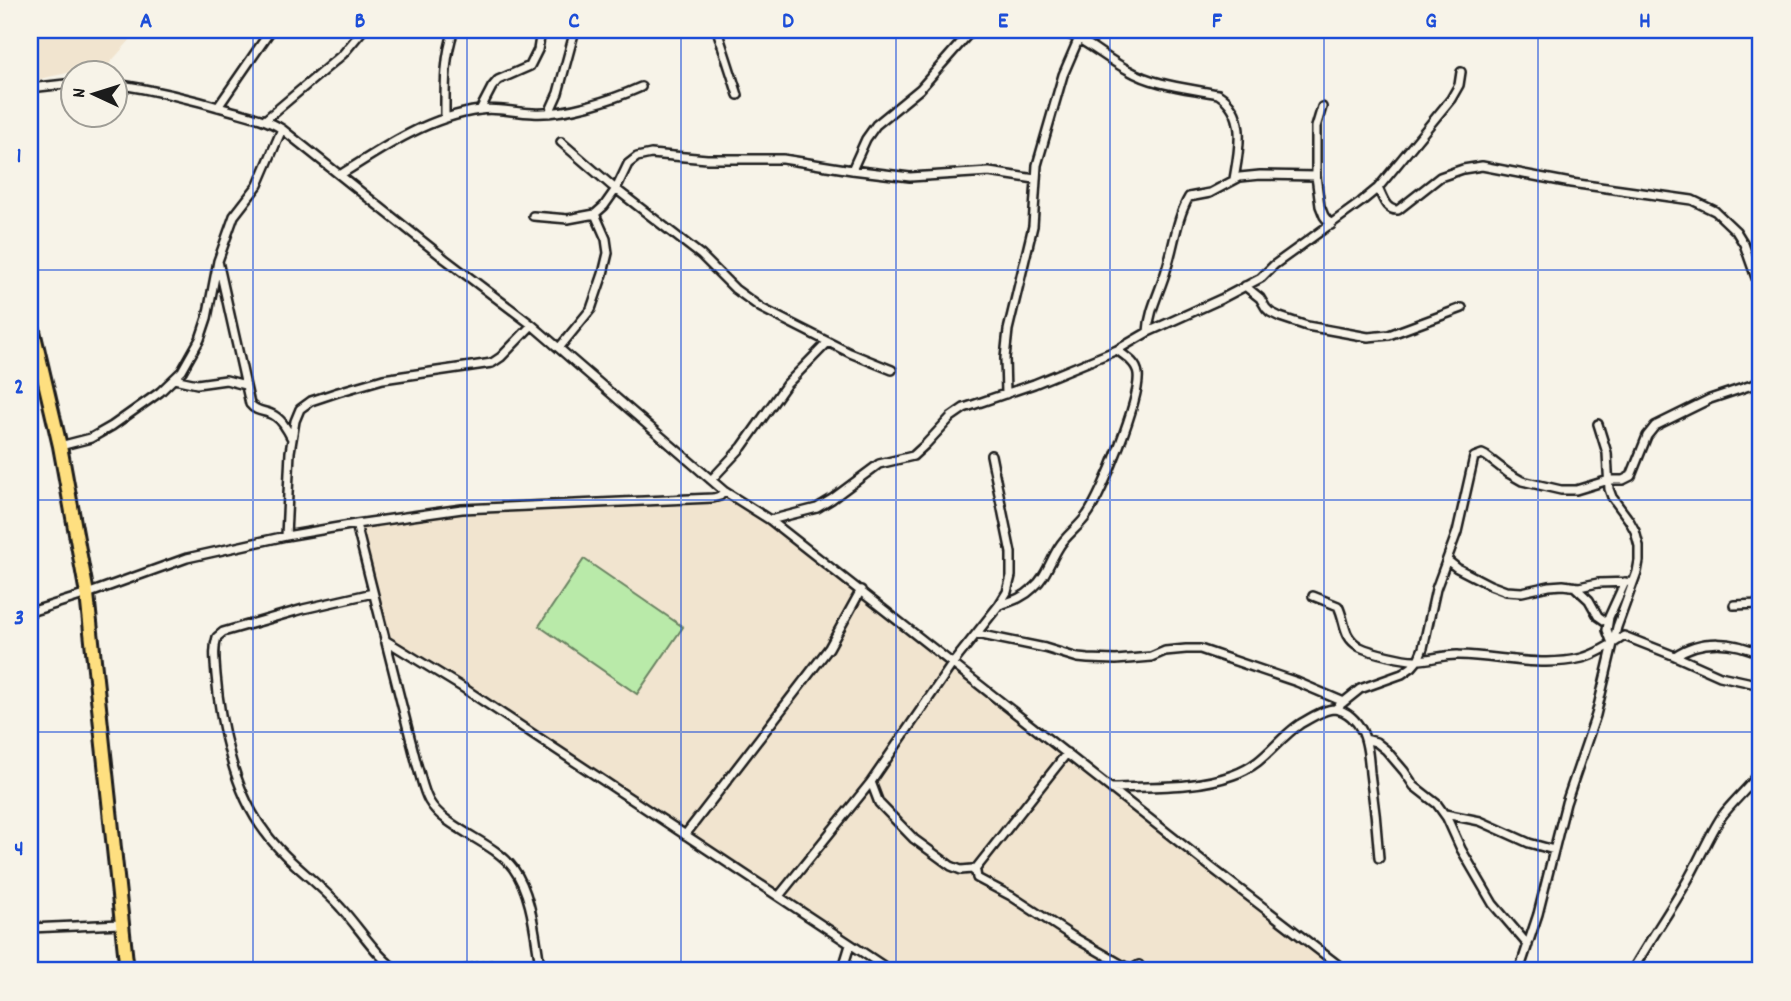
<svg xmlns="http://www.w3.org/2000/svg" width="1791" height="1001" viewBox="0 0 1791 1001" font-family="Dekko,sans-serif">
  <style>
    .built { fill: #f1e4cf }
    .green { fill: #b9eaa9; stroke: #6a8362; stroke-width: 2 }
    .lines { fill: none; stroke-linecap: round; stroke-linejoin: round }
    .street-casing { stroke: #1c1c1c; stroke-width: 12 }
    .highway-casing { stroke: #1c1c1c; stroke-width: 18 }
    .street { stroke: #f7f3e8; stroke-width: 7 }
    .highway { stroke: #fedf80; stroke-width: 12 }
    .grid { fill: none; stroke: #1d4ed8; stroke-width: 2; stroke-opacity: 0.55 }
    .neatline { fill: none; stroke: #1d4ed8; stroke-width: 2.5 }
    .grid-label { font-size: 23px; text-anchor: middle; font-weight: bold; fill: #1d4ed8 }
  </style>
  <rect width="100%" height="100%" fill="#f7f3e8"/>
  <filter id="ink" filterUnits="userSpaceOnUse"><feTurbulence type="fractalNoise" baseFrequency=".0143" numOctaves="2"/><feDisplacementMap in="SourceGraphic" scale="14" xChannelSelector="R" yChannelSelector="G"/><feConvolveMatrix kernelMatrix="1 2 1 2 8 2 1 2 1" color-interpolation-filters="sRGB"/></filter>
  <g filter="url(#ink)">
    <path class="built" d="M30 30H139L109 64 30 81Z
      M718 499 749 502 1091 775 1350 971H899L389 636 360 524 450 504Z"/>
    <path class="green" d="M584 559 683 627 637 694 539 626Z"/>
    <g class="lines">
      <defs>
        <path id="street" d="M528 30 545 31 556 30
          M717 30 738 95
          M1056 30C1084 37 1103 57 1128 70 1155 86 1189 88 1218 94 1248 113 1239 150 1234 179
          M116 84C154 90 192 99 229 110 247 115 266 119 282 129L445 259 532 325 724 491 770 520 1212 868 1346 971
          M30 88 74 83
          M218 107 271 30
          M1322 107 1316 127V176L1320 206 1324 216 1331 225
          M480 110 492 87 498 80 530 66 538 50 541 31
          M549 113 558 93 575 30
          M445 118C445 88 444 58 454 30
          M265 120 343 54 363 30
          M561 142 612 186 701 255 735 289 761 308 850 353 892 370
          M852 170 866 139 876 125 920 89 972 30
          M340 175C382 148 428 117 480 110 498 107 515 113 533 113 565 115 612 100 641 87
          M1378 188C1383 198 1386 211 1398 210L1440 177 1463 169 1482 166 1571 183 1692 200 1715 211 1736 231 1744 244 1761 292
          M533 216 568 219 595 214 604 206 616 189 628 164 637 157 651 154 707 159H783L852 170 910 177 989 172 1035 179
          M218 261 250 404C257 413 266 410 275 416 283 421 288 431 292 439
          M1245 286 1260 298 1266 308 1270 312 1280 317 1307 326 1368 337 1389 335 1462 308
          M1148 332C1149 309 1161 290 1167 267 1174 245 1177 217 1189 197L1210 193 1240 177 1260 175 1316 176
          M559 348 591 309 603 274 608 253 606 239 595 214
          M174 379 197 384 226 380 245 385
          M1006 394 1005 358 1008 330 1033 226 1037 165 1063 75 1079 38
          M60 446 91 438 112 426 160 392 182 371 200 339 207 318 218 261 234 216 258 185 282 129
          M711 480 742 447 786 385 828 342
          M770 520 817 508 832 499 879 464 913 456 926 444 951 417 964 408 1034 384 1117 350 1148 332 1221 299 1261 278 1274 265 1361 202 1378 188 1451 99 1459 85 1461 72
          M356 524 417 765C421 777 423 790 429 801 445 829 493 841 513 868 533 895 535 939 541 971
          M286 536 290 452 295 421 300 409 311 401 338 392 383 379 492 363 501 357 532 325
          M1447 560 1457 568 1490 585 1506 591 1522 592 1549 586 1563 585 1579 587 1598 583 1633 582
          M1575 587 1589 600 1598 616 1608 623
          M373 593 303 609 223 632 217 637C213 649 215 662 216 675 220 724 234 792 265 832 286 861 317 881 341 908 358 926 379 960 399 971
          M1313 596 1338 606C1346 622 1342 637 1360 647 1370 652 1406 661 1417 660 1431 660 1445 654 1459 655 1500 656 1541 668 1582 658 1597 654 1611 645 1624 636L1675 656 1720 676 1761 685
          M1000 605C1012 601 1023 598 1033 588 1046 577 1050 561 1059 547 1066 535 1079 527 1087 515 1102 495 1141 397 1138 374 1137 363 1125 356 1117 350
          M1734 605 1761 604
          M30 612 87 594 187 558 286 536 356 524 462 509 713 498 720 496 724 491
          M977 634 1045 648 1078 658 1088 659 1116 660 1151 657 1165 651 1186 649H1200L1297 682 1344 702
          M385 640 465 689 891 971
          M1612 643 1607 630 1609 617 1625 582
          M1675 656C1701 638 1734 641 1761 654
          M1335 709 1360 689 1402 674 1412 667 1418 660 1423 648 1436 589 1457 532 1474 457 1482 454 1486 456 1508 473 1522 481 1561 490H1576L1609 480H1623L1631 476 1647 436 1655 426 1710 399 1761 382
          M1365 739 1376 742 1386 750 1404 771 1414 786 1437 804 1447 818 1461 849 1493 904 1528 945
          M871 782 879 803 914 839 951 866 961 870 972 869 976 872 977 878 1011 896 1072 936 1124 966 1132 969 1139 965
          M1112 788C1151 786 1195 789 1233 775 1265 764 1275 741 1300 724 1309 719 1324 709 1334 709 1347 710 1357 721 1362 731 1368 743 1369 760 1370 773 1374 801 1377 829 1379 858
          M1445 814 1480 821 1529 843 1554 850
          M685 835 829 648 861 590
          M974 871 1067 753
          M779 896 871 782 953 663 999 605 1007 592 1011 576V553L991 455
          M30 928 121 924
          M457 971C479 968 510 959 530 971
          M842 971 850 945
          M1519 971 1538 914 1566 803 1596 715 1617 627 1637 572 1639 561V546L1635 531 1629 520 1612 497 1609 489 1607 453 1598 424
          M1632 971C1649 941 1669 913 1686 883 1699 861 1708 837 1722 816 1734 800 1750 787 1761 771"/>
        <path id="highway" d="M30 318 60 446 87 594 127 971"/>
      </defs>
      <use href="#street" class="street-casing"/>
      <use href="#highway" class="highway-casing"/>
      <use href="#street" class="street"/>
      <use href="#highway" class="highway"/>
    </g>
  </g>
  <path class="grid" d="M253 30V971M467 30V971M681 30V971M896 30V971M1110 30V971M1324 30V971M1538 30V971M30 270H1761M30 500H1761M30 732H1761"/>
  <rect width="1791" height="1001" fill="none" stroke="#f7f3e8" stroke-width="77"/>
  <g transform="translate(94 94) rotate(274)"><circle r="33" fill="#f7f3e8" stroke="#9f9d96" stroke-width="2"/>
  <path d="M0-5L12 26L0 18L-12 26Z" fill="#1c1c1c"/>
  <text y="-10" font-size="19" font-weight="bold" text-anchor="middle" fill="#1c1c1c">N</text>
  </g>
  <rect x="38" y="38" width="1714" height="924" class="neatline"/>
  <g class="grid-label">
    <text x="146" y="27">A</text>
    <text x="360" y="27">B</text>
    <text x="574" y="27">C</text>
    <text x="788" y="27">D</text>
    <text x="1003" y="27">E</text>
    <text x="1217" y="27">F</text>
    <text x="1431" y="27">G</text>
    <text x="1645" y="27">H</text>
    <text x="19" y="162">1</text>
    <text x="19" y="393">2</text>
    <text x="19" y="624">3</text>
    <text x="19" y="855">4</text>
  </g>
</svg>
